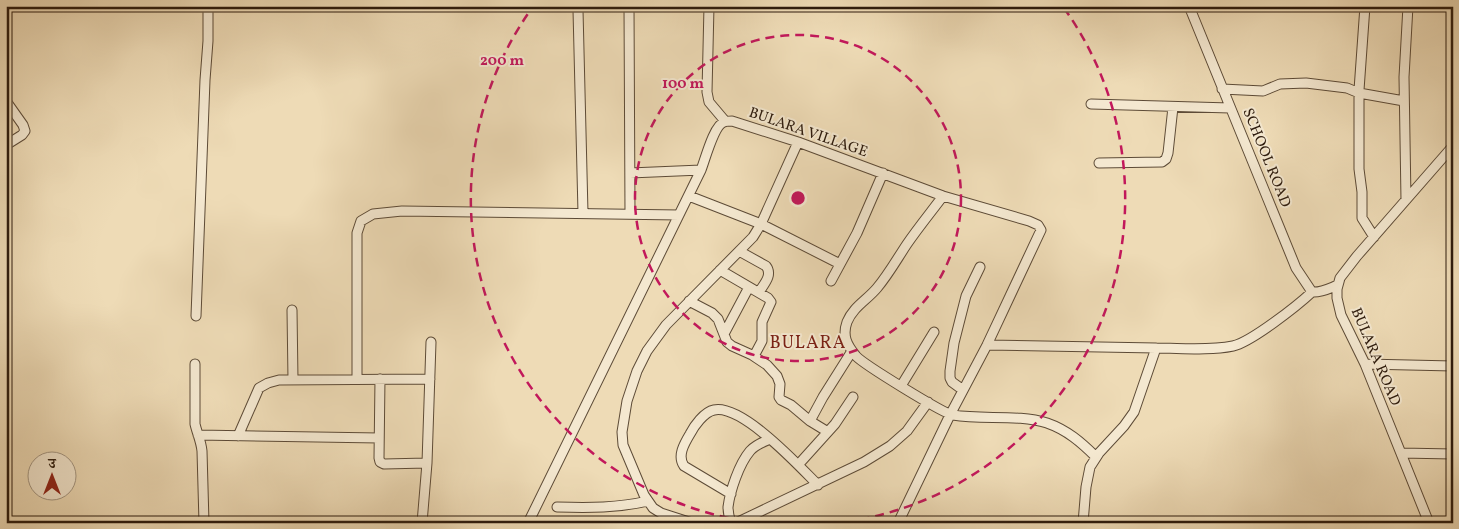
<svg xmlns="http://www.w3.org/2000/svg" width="1459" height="529" viewBox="0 0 1459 529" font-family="Vollkorn,'Noto Serif Devanagari',serif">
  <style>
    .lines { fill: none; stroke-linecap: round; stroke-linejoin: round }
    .minor-casing { stroke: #5d4b37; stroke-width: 11 }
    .minor { stroke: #f4e8d0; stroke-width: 9 }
    .ring { fill: none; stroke: #c2185b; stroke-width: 2.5; stroke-dasharray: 9 6 }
    .labels { text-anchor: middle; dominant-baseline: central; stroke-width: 4; stroke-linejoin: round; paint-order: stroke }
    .street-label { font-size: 15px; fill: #2d1b0d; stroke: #f4e8d0 }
    .quarter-label { font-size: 18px; letter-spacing: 1px; fill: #7a1f14; stroke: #f4e8d0 }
    .centre { fill: #c2185b; stroke: #f4e8d0; stroke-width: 2.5 }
    .ring-label { font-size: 15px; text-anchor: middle; font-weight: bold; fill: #c2185b; stroke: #f4e8d0; stroke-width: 4; stroke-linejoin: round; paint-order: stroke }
  </style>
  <rect width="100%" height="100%" fill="#eedbb6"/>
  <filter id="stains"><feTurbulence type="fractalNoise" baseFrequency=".004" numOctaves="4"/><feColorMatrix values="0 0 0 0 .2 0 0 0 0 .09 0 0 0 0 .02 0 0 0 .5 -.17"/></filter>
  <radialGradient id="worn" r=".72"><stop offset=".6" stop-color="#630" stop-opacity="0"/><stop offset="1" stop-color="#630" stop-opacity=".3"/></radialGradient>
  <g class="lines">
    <defs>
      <path id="minor" d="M629 6 630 214
        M709 6 707 92 709 102 725 121
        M1189 6 1296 268 1312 292C1321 293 1330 288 1338 285
        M1365 6 1359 90V169L1362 192V218L1374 237
        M6 9 10 6
        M578 10 583 213
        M1222 89 1263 91 1280 84 1306 83 1347 88 1359 93 1404 101
        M6 101 23 125 25 131 22 135 6 145
        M1091 104 1230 108
        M1099 163 1162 162 1166 159 1168 153 1173 107
        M630 173 701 170
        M689 196 761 224 840 264
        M943 196C931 212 918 228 907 244 897 259 888 275 877 288 867 300 853 307 847 322 842 336 847 345 856 356 863 364 944 414 953 415 983 420 1018 414 1047 423 1067 430 1081 442 1096 457
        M1406 200 1404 77 1408 6
        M739 251 766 266C773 275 764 284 759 292
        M720 270 768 298 771 302 762 322V341L754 356
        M831 281 857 233 883 173
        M689 301 712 313 718 319 727 342 732 346 752 355 767 365 777 376 780 384 779 397 781 400 791 405 810 421 828 432
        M292 310 293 380
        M196 316 205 80 208 41V6
        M724 334 749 287
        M987 345 1156 348
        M195 364V424C197 433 201 441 202 451L204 523
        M1365 364 1453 366
        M357 379V233L361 221 373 214 402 211 679 215
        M380 379 379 458 380 462 384 464 427 463
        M901 386 934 332
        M963 390 952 382 950 378V371L954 343 966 296 980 267
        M810 421 823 397 852 351
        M198 435 379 438
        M238 436 259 388 268 383 279 380 430 379
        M1401 453 1453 454
        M798 465 835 424 853 397
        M731 494 684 466C677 456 684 444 690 434 694 426 704 412 714 410 742 404 799 466 818 485
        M557 507C589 508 618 508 648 501
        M422 523 427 463 431 342
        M528 523 701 170C705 160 714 125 724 122 726 121 730 121 732 121L798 142 943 196 1029 221 1038 225 1041 230 987 345 950 415 898 523
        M692 523 661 513 653 508 644 495 623 445 622 432 627 401 637 371 647 351 666 325 753 237 761 224 798 142
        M731 523C729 517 728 513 728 507 730 491 739 464 750 451 755 445 763 442 770 439
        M736 523 864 462 890 446 907 431 928 402
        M1083 523 1086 487 1090 467 1099 453 1124 426 1134 412 1156 348C1181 348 1208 351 1233 346 1251 342 1297 306 1312 292
        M1429 523 1365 364 1341 315 1337 298V289L1340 278 1357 256 1453 146"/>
    </defs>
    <use href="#minor" class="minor-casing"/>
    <use href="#minor" class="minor"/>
  </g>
  <g class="ring">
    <circle cx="798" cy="198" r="163"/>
    <path d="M758 523A327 327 0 0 1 532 8M1064 8A327 327 0 0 1 838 523"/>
  </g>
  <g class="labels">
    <g class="street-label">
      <text transform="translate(808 133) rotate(19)">BULARA VILLAGE</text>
      <text transform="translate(1266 158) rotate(68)">SCHOOL ROAD</text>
      <text transform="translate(1375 357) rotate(67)">BULARA ROAD</text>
    </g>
    <g class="quarter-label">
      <text x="808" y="343">BULARA</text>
    </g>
  </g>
  <circle cx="798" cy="198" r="8" class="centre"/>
  <g class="ring-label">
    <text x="502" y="65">200 m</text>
    <text x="683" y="88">100 m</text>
  </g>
  <rect width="1459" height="529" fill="none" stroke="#eedbb6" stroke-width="25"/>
  <rect x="8" y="8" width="1444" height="514" fill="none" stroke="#2d1b0d" stroke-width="2.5"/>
  <rect x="12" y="12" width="1434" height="504" fill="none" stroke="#2d1b0d"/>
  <g transform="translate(52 476)"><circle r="24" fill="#f4e8d0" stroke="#a49682"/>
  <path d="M0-4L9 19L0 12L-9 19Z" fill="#8f2418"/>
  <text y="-8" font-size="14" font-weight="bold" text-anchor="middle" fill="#2d1b0d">उ</text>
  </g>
  <rect width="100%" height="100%" filter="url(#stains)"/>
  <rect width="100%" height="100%" fill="url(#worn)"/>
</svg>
